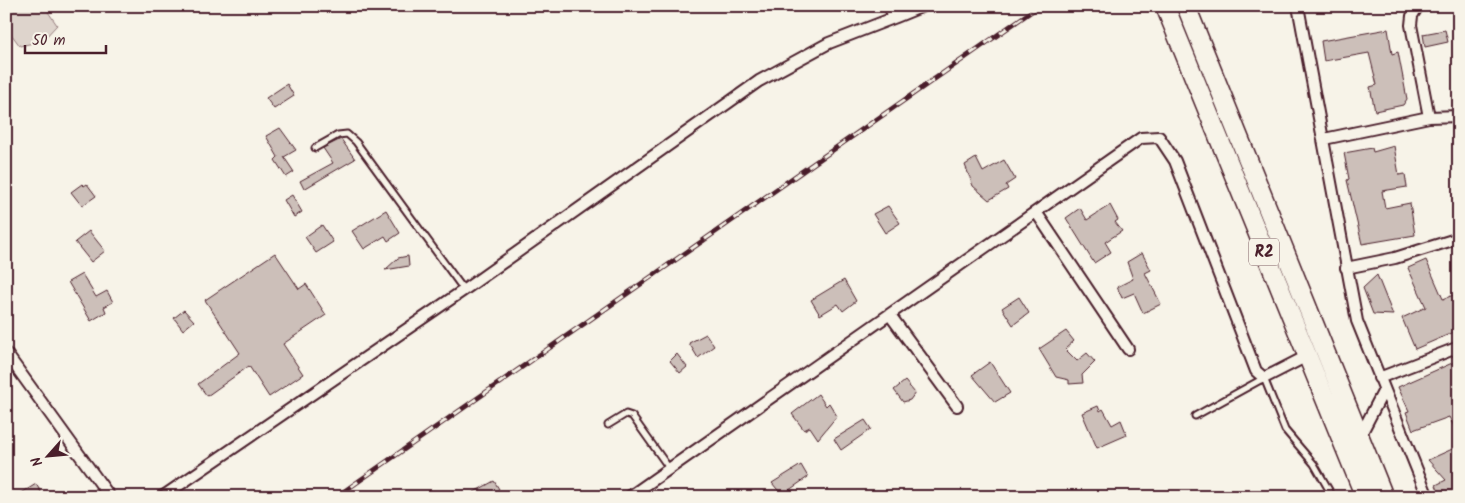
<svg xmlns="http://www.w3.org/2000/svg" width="1465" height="503" viewBox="0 0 1465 503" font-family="Kalam,sans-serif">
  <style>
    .green { fill: #ded4cc; stroke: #947a7c }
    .building { fill: #ccbfb9; stroke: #4a1f2b }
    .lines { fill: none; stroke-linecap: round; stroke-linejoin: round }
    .lane-casing { stroke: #4a1f2b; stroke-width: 9 }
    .street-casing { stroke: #4a1f2b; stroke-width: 14 }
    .highway-casing { stroke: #4a1f2b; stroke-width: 21 }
    .lane { stroke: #f7f3e8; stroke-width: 5 }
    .street { stroke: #f7f3e8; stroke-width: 10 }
    .highway { stroke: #f7f3e8; stroke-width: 18 }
    .rail-casing { stroke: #4a1f2b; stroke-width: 5 }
    .rail { stroke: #f7f3e8; stroke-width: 3; stroke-dasharray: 9; stroke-linecap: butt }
    .labels { text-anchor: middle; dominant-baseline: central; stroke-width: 5; stroke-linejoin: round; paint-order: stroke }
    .shield { fill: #f7f3e8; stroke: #7e5f64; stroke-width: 1 }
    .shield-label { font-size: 16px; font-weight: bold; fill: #4a1f2b }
  </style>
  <rect width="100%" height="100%" fill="#f7f3e8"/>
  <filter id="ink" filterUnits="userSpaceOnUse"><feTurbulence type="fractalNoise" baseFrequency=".02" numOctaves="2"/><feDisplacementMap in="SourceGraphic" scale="10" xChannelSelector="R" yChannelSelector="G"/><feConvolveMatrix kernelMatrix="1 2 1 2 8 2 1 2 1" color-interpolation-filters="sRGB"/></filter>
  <g filter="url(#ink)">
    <path class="green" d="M6 6H44L57 25 42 41 20 46 6 27Z"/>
    <path class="building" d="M1388 29 1392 54 1398 52 1407 99 1403 105 1375 111 1370 87 1377 85 1369 53 1324 61 1321 41Z
      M1445 30 1448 42 1425 47 1423 34Z
      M287 84 294 96 274 109 266 98Z
      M280 128 296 150 284 157 294 172 286 177 275 160 278 157 266 136Z
      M341 139 355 159 304 189 300 181 333 163 323 148Z
      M1394 146 1399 175 1405 174 1407 187 1382 191 1385 208 1410 203 1415 235 1362 244 1347 180 1349 179 1344 153 1372 148 1373 152Z
      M976 158 983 172 1004 160 1015 179 1006 185 1008 189 989 200 973 186 965 165Z
      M82 184 84 186 87 184 96 196 82 206 71 192Z
      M292 195 302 212 294 217 284 200Z
      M1110 205 1118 220 1115 222 1122 231 1105 242 1111 252 1094 263 1066 218 1080 208 1087 220Z
      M888 206 900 223 885 233 873 214Z
      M386 210 400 233 388 241 385 236 364 249 352 231Z
      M322 225 333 242 316 253 305 237Z
      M89 231 105 251 91 262 75 242Z
      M275 253 299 289 306 284 326 315 283 344 303 374 269 397 249 366 207 396 198 384 240 353 205 300Z
      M1142 253 1151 270 1145 273 1161 304 1143 313 1134 293 1122 298 1117 287 1133 279 1127 262Z
      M408 256 409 266 385 270 398 258Z
      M1426 260 1443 299 1459 293V330L1415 349 1402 318 1426 307 1408 268Z
      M82 274 96 297 107 291 113 302 104 307 106 312 91 321 68 282Z
      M1377 275 1393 315 1373 314 1363 288Z
      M844 280 856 301 843 311 838 304 820 315 811 300Z
      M1019 297 1029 313 1013 325 1002 308Z
      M184 310 194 321 183 330 174 318Z
      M1066 331 1074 341 1065 349 1077 361 1087 353 1095 362 1082 375 1083 383 1069 384V380L1056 377 1039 349Z
      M706 334 714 346 698 358 689 343Z
      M677 354 687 367 680 373 670 361Z
      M1459 360V436L1449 417 1413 430 1406 412 1409 411 1398 387Z
      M990 362 1010 393 995 402 972 375Z
      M905 381 915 393 910 400 903 402 894 390Z
      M818 394 826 406 829 403 837 416 818 439 810 427 804 430 792 414Z
      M1098 406 1100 411 1103 409 1112 425 1121 420 1127 435 1097 448 1082 413Z
      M865 420 871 429 841 450 834 439Z
      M1459 446V497H1441L1436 485 1446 480 1428 460Z
      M801 465 808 477 782 495 772 483Z
      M494 481 499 489 496 491 500 497H465Z
      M36 484 44 497H15Z"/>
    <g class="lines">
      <defs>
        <path id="lane" d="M315 148 338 135 347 134 356 142 464 290
          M1195 416 1264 378 1285 430 1314 464 1333 497
          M608 425 626 414 632 416 669 468"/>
        <path id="street" d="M1298 6 1357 321 1428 497
          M1418 6 1412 16 1411 25 1429 117
          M896 17 923 6
          M1324 139 1429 117 1459 116
          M1036 212 1128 349
          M1346 268 1395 258 1459 238
          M890 315 957 406
          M6 353 110 497
          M1379 378 1459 347
          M1360 436 1384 390
          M162 497 464 290 759 81 829 43 896 17 888 6
          M629 497 1141 138 1159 137 1175 161 1256 371 1264 378 1311 354"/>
        <path id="highway" d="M1165 6 1365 497
          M1186 6 1384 497"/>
      </defs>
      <use href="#lane" class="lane-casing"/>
      <use href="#street" class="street-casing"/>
      <use href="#highway" class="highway-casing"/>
      <use href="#lane" class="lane"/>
      <use href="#street" class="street"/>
      <use href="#highway" class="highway"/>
      <defs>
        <path id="rail" d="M336 497 1039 6"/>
      </defs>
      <use href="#rail" class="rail-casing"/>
      <use href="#rail" class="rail"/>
    </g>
  </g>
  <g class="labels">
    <rect class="shield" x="1249" y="238.5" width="30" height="27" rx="4"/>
    <g class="shield-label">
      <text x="1264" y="252">R2</text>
    </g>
  </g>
  <rect width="1465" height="503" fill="none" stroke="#f7f3e8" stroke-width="25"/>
  <rect x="12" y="12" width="1440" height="478" fill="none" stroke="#4a1f2b" stroke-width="2" filter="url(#ink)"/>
  <g transform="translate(48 456) rotate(243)" stroke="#f7f3e8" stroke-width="4" paint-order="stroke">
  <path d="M0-4L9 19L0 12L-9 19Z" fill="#4a1f2b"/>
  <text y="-8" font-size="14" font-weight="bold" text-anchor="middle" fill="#4a1f2b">N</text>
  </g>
  <path d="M25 45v8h81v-8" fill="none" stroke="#4a1f2b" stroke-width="2.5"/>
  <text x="32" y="45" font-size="15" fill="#4a1f2b" stroke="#f7f3e8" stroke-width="4" paint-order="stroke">50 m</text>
</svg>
